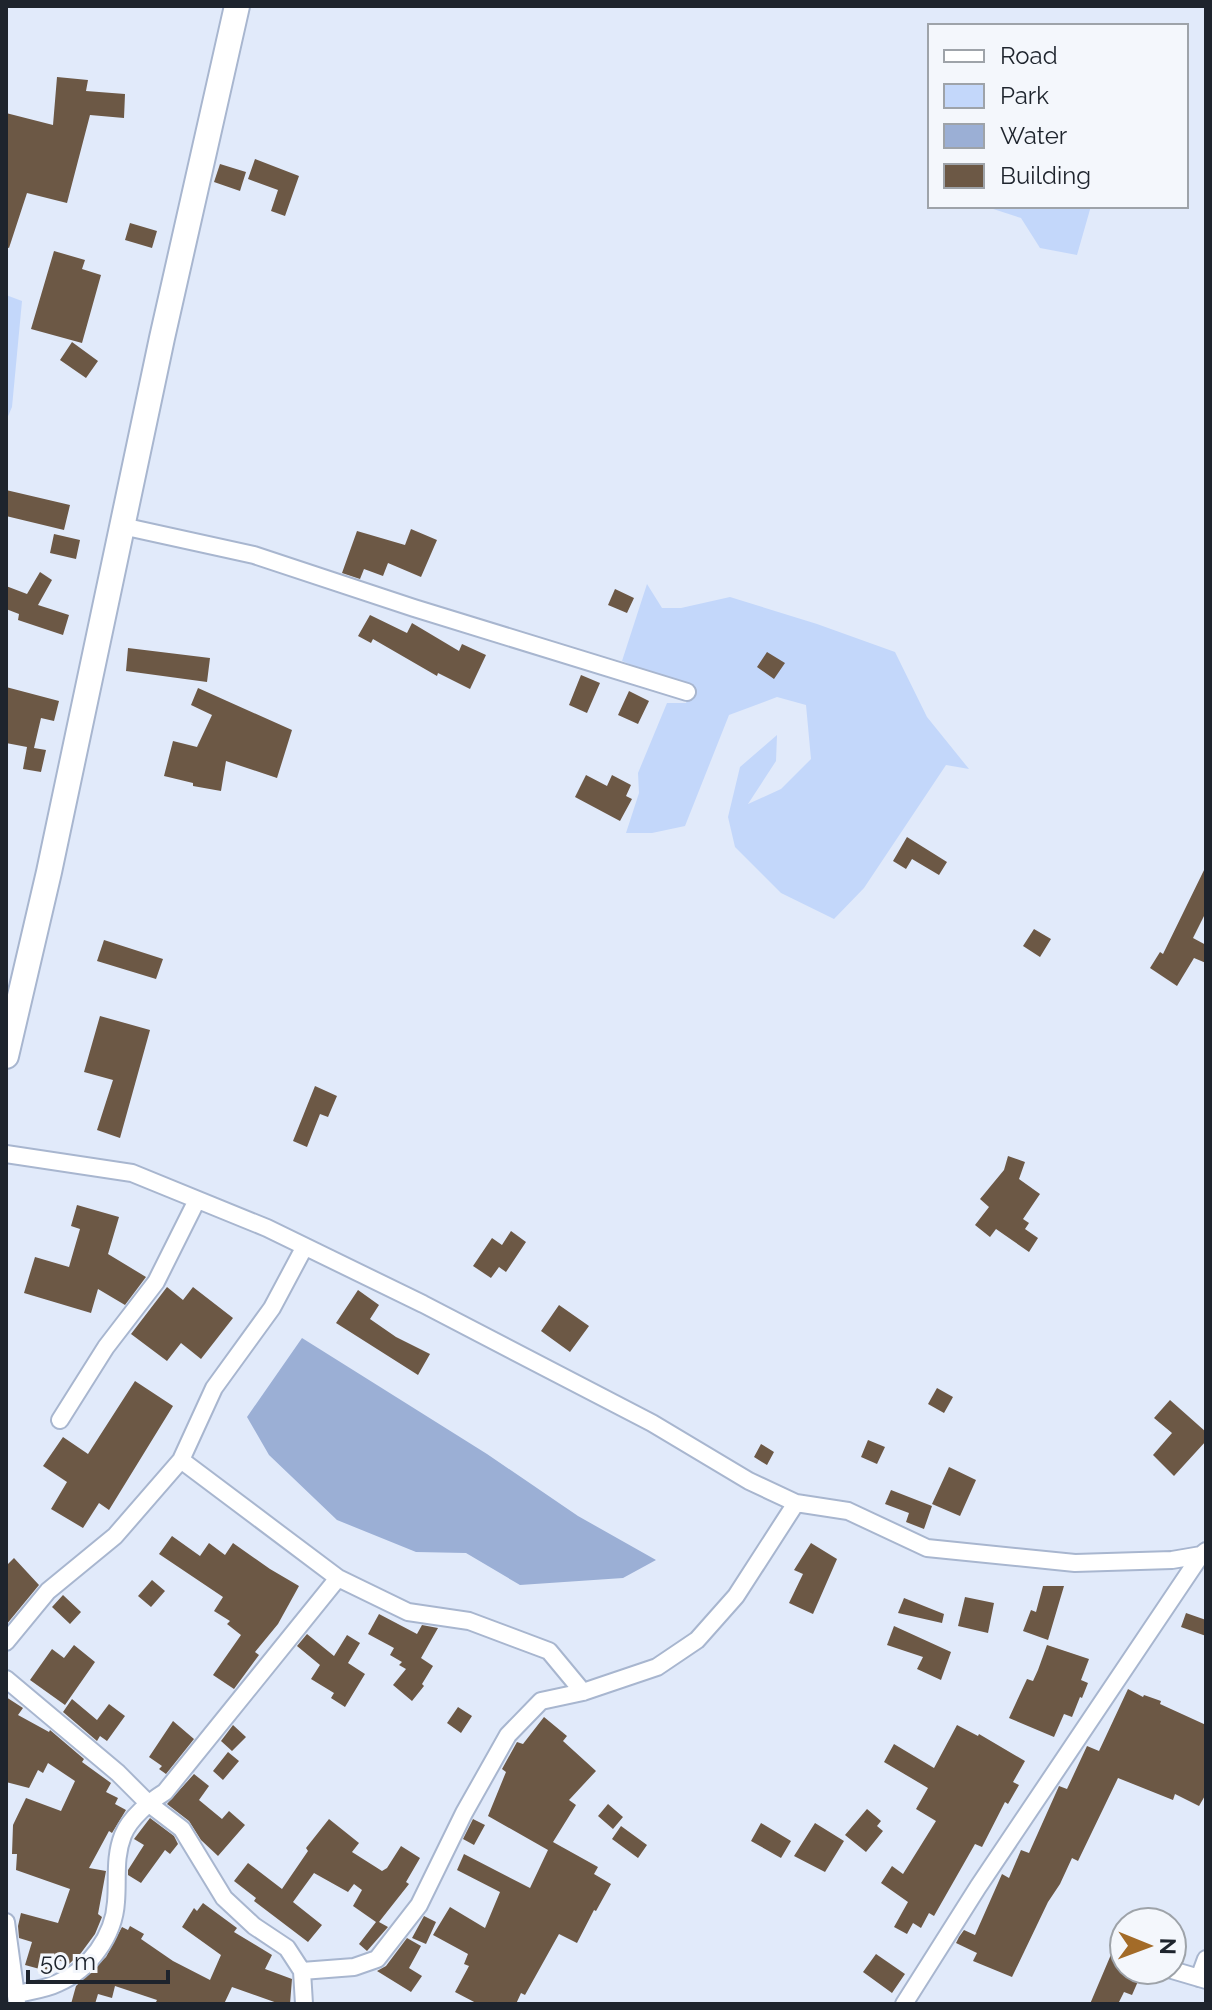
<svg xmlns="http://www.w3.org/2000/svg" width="1212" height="2010" viewBox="0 0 1212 2010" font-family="Raleway,sans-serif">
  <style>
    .green { fill: #c3d7fa }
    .water { fill: #9bafd5 }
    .building { fill: #6c5845 }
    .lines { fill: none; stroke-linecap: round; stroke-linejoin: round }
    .street-casing { stroke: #a8b6cf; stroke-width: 20 }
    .secondary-casing { stroke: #a8b6cf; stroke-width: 28 }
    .street { stroke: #fff; stroke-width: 16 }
    .secondary { stroke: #fff; stroke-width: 24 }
  </style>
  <rect width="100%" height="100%" fill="#e1eafa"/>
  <path class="green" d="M984 206H1091L1077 255 1040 248 1021 218Z
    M6 295 22 301 12 407 6 421Z
    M647 584 662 608H681L730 597 817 624 895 652 927 717 969 769 946 765 864 888 834 919 781 893 735 847 728 817 740 767 777 735 776 761 748 804 781 789 811 759 806 705 777 697 729 715 685 826 652 833H626L639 793 638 773 667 703H686L691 689 622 661Z"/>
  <path class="water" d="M302 1338 487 1454 578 1516 656 1560 623 1578 520 1585 466 1553 416 1552 337 1520 269 1455 247 1417Z"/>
  <path class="building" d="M57 77 88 80 86 91 125 94 124 118 90 115 67 203 27 193 9 248 6 247V113L53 125Z
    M255 159 299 176 285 216 271 211 278 190 248 179Z
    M220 164 246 172 240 191 214 182Z
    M130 223 157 231 152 248 125 240Z
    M54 251 85 260 82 269 101 275 82 343 31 329Z
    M72 342 98 361 86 378 60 360Z
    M6 490 70 505 64 530 6 516Z
    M411 529 437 540 421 577 388 563 383 576 364 569 360 579 342 573 357 531 405 545Z
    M54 534 80 540 76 559 50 553Z
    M40 572 52 580 38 605 69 615 63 635 18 620 19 614 6 609V586L27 594Z
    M615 589 634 598 627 613 608 605Z
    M370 615 407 633 412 623 459 651 462 644 486 655 470 689 438 673 437 676 373 639 371 643 358 636Z
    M128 648 210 658 207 682 126 671Z
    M767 652 785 663 774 679 757 667Z
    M581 675 600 683 587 713 569 705Z
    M6 687 59 701 54 721 41 718 34 748 46 750 41 772 23 769 27 747 6 743Z
    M198 688 292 730 277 778 226 761 221 791 193 786V783L164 776 173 741 197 747 212 715 191 705Z
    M629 691 649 701 638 724 618 715Z
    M586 775 607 786 612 775 631 785 626 796 632 799 620 821 575 797Z
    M907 837 947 862 939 875 912 859 906 869 893 861Z
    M1206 866V912L1193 938 1206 945V963L1194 958 1177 986 1150 968 1160 952 1163 954Z
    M1034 929 1051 939 1040 957 1023 946Z
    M104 940 163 959 156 979 97 961Z
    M100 1016 150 1030 120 1138 97 1130 113 1080 84 1072Z
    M315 1086 337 1096 328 1117 320 1114 307 1147 293 1141Z
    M1008 1156 1025 1162 1019 1179 1040 1194 1023 1219 1029 1223 1025 1229 1038 1238 1029 1252 996 1229 990 1237 975 1225 989 1207 980 1199 1004 1170Z
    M77 1205 119 1217 108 1254 146 1277 125 1305 98 1289 91 1313 24 1293 35 1257 69 1267 80 1229 71 1226Z
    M511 1231 526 1242 506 1272 499 1267 491 1278 473 1266 492 1238 502 1245Z
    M167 1287 183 1300 193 1287 233 1318 201 1359 181 1343 167 1361 131 1334Z
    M358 1290 379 1305 370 1319 396 1337 430 1354 418 1375 336 1323Z
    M559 1305 589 1326 570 1352 541 1331Z
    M135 1381 173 1406 109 1510 99 1503 83 1528 51 1509 67 1482 43 1466 63 1437 88 1454Z
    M937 1388 953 1397 944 1413 928 1404Z
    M1170 1400 1206 1432V1441L1174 1476 1153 1455 1172 1433 1154 1418Z
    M868 1440 885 1447 877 1464 861 1457Z
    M761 1444 774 1452 767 1465 754 1457Z
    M949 1467 976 1480 960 1516 932 1504Z
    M891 1490 932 1506 924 1529 906 1522 909 1513 885 1504Z
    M172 1536 200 1556 209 1543 225 1555 233 1543 270 1569 299 1586 278 1624 255 1652 259 1655 234 1689 213 1675 241 1635 227 1624 230 1621 214 1611 223 1597 159 1554Z
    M811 1543 837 1559 813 1614 789 1603 803 1574 794 1570Z
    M14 1558 39 1585 6 1625V1566Z
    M152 1580 165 1591 151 1607 138 1596Z
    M1043 1586H1064L1048 1640 1023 1631 1031 1610 1036 1612Z
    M63 1595 81 1612 70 1624 52 1607Z
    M965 1597 994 1603 988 1633 958 1626Z
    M904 1598 944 1614 942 1623 898 1613Z
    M1186 1613 1206 1620V1636L1181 1627Z
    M379 1614 417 1634 422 1625 438 1628 421 1658 433 1666 422 1684 424 1686 412 1701 393 1685 406 1669 399 1665 402 1662 390 1655 394 1648 368 1634Z
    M894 1626 951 1652 941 1680 917 1669 923 1657 887 1645Z
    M307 1634 334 1656 347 1635 360 1643 348 1663 365 1674 345 1707 331 1698 334 1693 311 1679 320 1665 297 1646Z
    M74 1645 95 1662 65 1705 30 1680 52 1649 64 1658Z
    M1047 1645 1089 1659 1081 1680 1088 1683 1082 1698 1080 1697 1072 1717 1064 1714 1054 1737 1009 1718 1027 1679 1033 1681 1038 1670Z
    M1128 1689 1143 1697 1144 1695 1161 1701 1160 1704 1206 1725V1794L1199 1806 1175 1794 1173 1800 1118 1778 1078 1861 1072 1858 1060 1884 1048 1902 1012 1977 973 1961 977 1953 956 1943 959 1937 964 1930 975 1935 1002 1874 1009 1878 1021 1850 1029 1853 1059 1786 1067 1789 1087 1746 1099 1751Z
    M6 1697 23 1708 18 1715 49 1732 50 1730 84 1759 82 1762 111 1783 106 1792 118 1798 115 1804 126 1810 112 1833 109 1831 89 1868 106 1871 98 1914 102 1917 95 1934 81 1953 69 1964 50 1957 47 1971 25 1965 32 1942 19 1938 18 1926 21 1913 58 1923 70 1889 16 1870 17 1854H12L13 1825 26 1798 61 1811 75 1781 48 1763 43 1773 38 1770 29 1788 6 1782Z
    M72 1699 97 1720 109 1704 125 1716 107 1741 100 1736 97 1741 63 1712Z
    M458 1707 472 1716 461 1733 447 1723Z
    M544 1717 567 1736 563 1741 596 1771 569 1800 576 1805 553 1842 598 1867 594 1874 611 1884 596 1911 594 1910 577 1943 559 1934 525 1995 521 1993 516 2004H478L455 1992 469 1966 464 1964 468 1954 433 1935 450 1907 485 1928 500 1892 457 1870 464 1854 530 1888 548 1850 488 1816 506 1772 502 1769 517 1742 523 1744Z
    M173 1721 194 1739 166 1774 159 1769 162 1766 149 1757Z
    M233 1725 246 1737 232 1751 221 1741Z
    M957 1725 978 1736 979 1734 1025 1761 1013 1782 1019 1785 1008 1804 1005 1802 982 1847 975 1844 934 1916 929 1913 921 1928 913 1923 907 1934 894 1927 908 1902 881 1883 892 1866 903 1874 936 1821 916 1809 928 1788 884 1762 894 1744 934 1768Z
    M228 1752 239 1761 223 1780 213 1771Z
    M194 1774 209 1786 199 1800 222 1819 229 1811 245 1825 218 1856 201 1840 189 1821 167 1804Z
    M608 1804 623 1817 613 1829 598 1816Z
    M867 1809 881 1821 877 1826 883 1831 866 1852 845 1835Z
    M150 1818 174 1836 178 1844 170 1854 165 1850 141 1883 128 1875V1870L144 1845 134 1839Z
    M329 1819 359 1843 352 1852 382 1871 387 1868 401 1846 420 1858 406 1882 409 1884 379 1922 388 1927 367 1951 359 1944 376 1922 353 1906 362 1890 354 1884 348 1892 314 1873 293 1902 322 1925 308 1942 254 1901 256 1898 234 1881 248 1863 282 1889 308 1851 306 1848Z
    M473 1819 485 1825 474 1845 463 1839Z
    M761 1823 791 1841 781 1858 751 1841Z
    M815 1823 844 1841 825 1872 794 1856Z
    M621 1826 647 1845 638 1858 612 1839Z
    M203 1903 237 1928 234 1932 272 1955 265 1969 292 1979 290 2004H280L232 1987 224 2004H155L157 2000 115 1986 112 1998 98 1994 95 2004H71L76 1986 106 1957 122 1927 128 1930 130 1926 144 1934 141 1939 173 1961 210 1980 221 1955 182 1927 194 1908 197 1911Z
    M424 1916 436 1922 426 1944 412 1938Z
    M1124 1924V1970H1143L1132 1995 1124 1992 1118 2004H1090Z
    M407 1938 421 1946 409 1968 422 1976 411 1992 377 1971 386 1966Z
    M876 1954 905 1974 892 1993 863 1972Z"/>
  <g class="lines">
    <defs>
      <path id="street" d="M122 526 254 555 414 608 687 692
        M6 1154 132 1173 267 1228 423 1304 652 1423 749 1481 796 1503 848 1511 927 1548 1075 1563 1172 1560 1201 1555 1206 1551
        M60 1420 106 1347 156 1282 197 1200
        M181 1460 338 1578 408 1612 469 1621 549 1651 583 1692
        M6 1642 48 1591 115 1536 181 1460 214 1388 272 1308 304 1248
        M6 1679 118 1773 148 1803 182 1829 224 1898 254 1926 287 1948 302 1971 304 2004
        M6 1922 17 2003
        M1172 1970 1206 1980
        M302 1971 354 1967 377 1959 419 1905 464 1813 508 1735 541 1701 583 1692 657 1667 697 1640 736 1596 796 1503
        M1199 1978 1206 1959
        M17 1994C30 1991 46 1989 58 1983 89 1970 114 1936 116 1902 118 1879 114 1858 123 1835 130 1818 149 1802 165 1792L338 1578
        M904 2004 978 1887 1201 1555"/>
      <path id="secondary" d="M6 1056 49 872 162 338 237 6"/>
    </defs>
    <use href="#street" class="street-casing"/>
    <use href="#secondary" class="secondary-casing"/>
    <use href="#street" class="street"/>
    <use href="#secondary" class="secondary"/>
  </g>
  <rect width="1212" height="2010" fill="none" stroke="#1e242d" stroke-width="16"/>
  <rect x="928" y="24" width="260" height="184" fill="#f4f7fc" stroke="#9ea3a9" stroke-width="2"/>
  <rect x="944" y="50" width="40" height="12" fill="#ffffff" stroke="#9ea3a9" stroke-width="2"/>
  <text x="1000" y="64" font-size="24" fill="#1e242d">Road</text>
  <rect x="944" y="84" width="40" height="24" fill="#c3d7fa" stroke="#9ea3a9" stroke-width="2"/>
  <text x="1000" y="104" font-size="24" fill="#1e242d">Park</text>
  <rect x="944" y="124" width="40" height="24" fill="#9bafd5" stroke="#9ea3a9" stroke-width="2"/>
  <text x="1000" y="144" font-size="24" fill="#1e242d">Water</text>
  <rect x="944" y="164" width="40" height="24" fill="#6c5845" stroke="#9ea3a9" stroke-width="2"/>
  <text x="1000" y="184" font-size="24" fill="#1e242d">Building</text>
  <g transform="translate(1148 1946) rotate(91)"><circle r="38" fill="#f4f7fc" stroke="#9ea3a9" stroke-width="2"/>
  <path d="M0-6L14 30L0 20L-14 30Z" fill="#a36b28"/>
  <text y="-12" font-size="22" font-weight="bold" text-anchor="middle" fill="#1e242d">N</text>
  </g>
  <path d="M28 1970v12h140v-12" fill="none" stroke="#1e242d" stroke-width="4"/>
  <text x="40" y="1970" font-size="24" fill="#1e242d" stroke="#f4f7fc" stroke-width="6" paint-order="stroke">50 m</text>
</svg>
